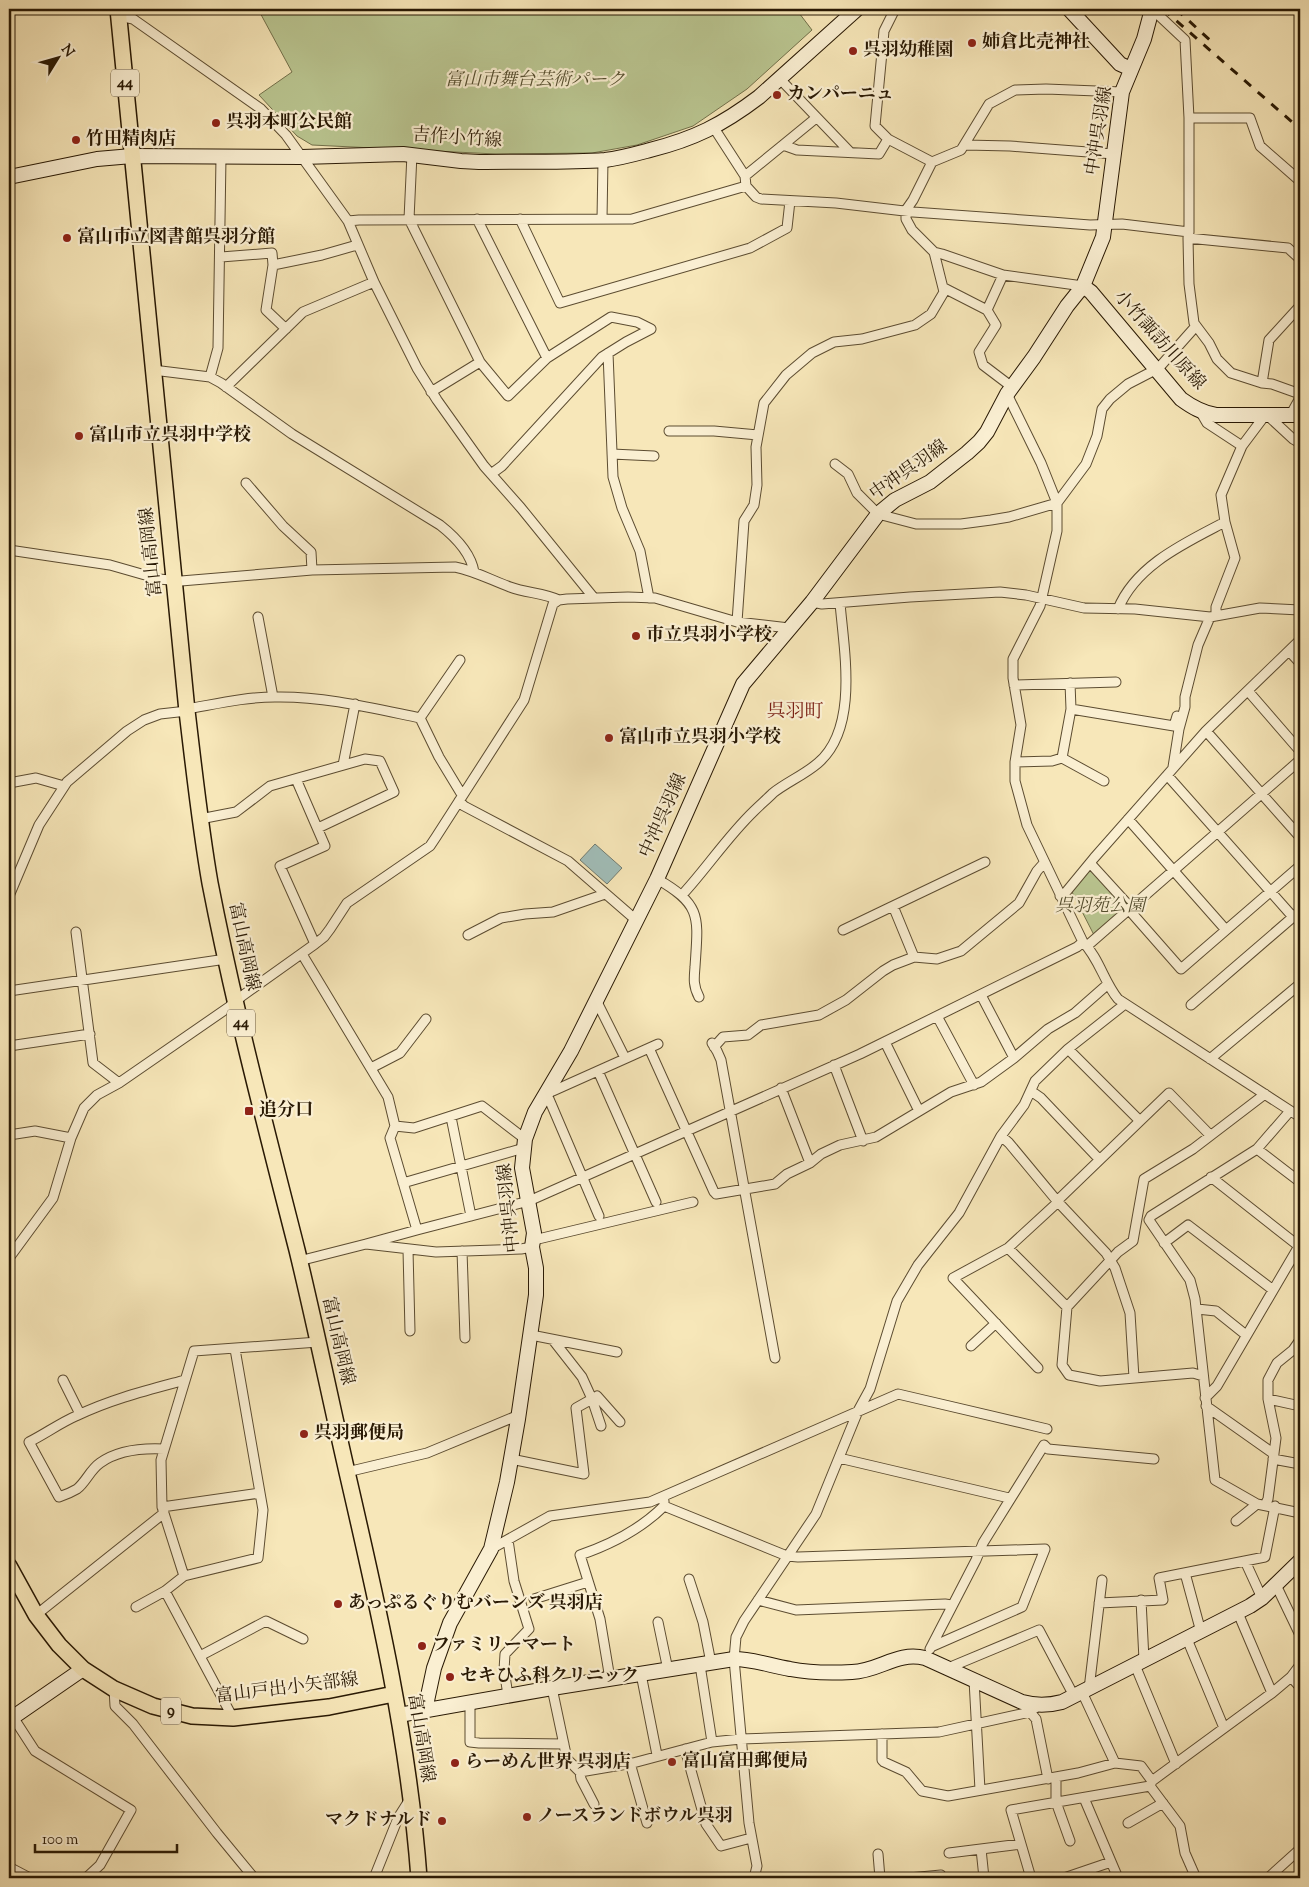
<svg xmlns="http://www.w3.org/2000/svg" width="1309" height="1887" viewBox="0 0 1309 1887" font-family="'Sorts Mill Goudy','Noto Serif JP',serif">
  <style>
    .green { fill: #bac691; stroke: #72704a }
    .water { fill: #a1beb9; stroke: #717c71 }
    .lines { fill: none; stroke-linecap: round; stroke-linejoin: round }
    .street-casing { stroke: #5c4c31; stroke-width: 11 }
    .secondary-casing { stroke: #291904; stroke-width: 16 }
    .primary-casing { stroke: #291904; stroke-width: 18 }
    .street { stroke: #faefd2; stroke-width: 9 }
    .secondary { stroke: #faefd2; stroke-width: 14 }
    .primary { stroke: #f7e7b9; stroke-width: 15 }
    .rail { stroke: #291904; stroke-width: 3; stroke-dasharray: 9 9; stroke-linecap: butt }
    .poi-dot { fill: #8f2418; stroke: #faefd2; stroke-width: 2 }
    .labels { text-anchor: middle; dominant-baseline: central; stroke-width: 4.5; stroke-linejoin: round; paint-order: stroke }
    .shield { fill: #faefd2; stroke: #685942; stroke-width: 1 }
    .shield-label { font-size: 16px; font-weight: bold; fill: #291904 }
    .poi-label { font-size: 18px; font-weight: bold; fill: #291904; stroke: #faefd2; text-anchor: start }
    .park-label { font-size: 18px; font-style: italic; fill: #544d2e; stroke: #faefd2 }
    .street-label { font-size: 18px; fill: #291904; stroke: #faefd2 }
    .neighbourhood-label { font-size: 19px; fill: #7a1f14; stroke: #faefd2 }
  </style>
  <rect width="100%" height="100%" fill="#f7e7b9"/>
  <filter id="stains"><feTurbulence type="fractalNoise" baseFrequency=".004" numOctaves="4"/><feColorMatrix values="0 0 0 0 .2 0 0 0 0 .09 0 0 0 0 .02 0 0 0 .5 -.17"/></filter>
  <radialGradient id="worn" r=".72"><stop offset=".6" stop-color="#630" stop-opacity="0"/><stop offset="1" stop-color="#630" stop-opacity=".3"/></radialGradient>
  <path class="green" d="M258 9H796L812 30 747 89 693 126 637 145 592 153 496 154 312 145 297 136 259 95 292 72Z
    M1089 869H1091L1124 906V910L1094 935 1071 890Z"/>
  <path class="water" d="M595 844 622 868 607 884 580 860Z"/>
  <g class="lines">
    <defs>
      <path id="street" d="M895 9 884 31 875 126 888 139 932 162
        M1152 9 1185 40 1189 118V232
        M119 16 133 19 261 109 286 135 348 221 374 282 417 368 437 400 484 466 521 508 594 598
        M779 78 850 152
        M1189 118H1250L1260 146 1300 181
        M714 128 745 176 746 186 756 197 761 199 836 203 913 212 1051 222 1090 225 1122 224 1189 232 1188 238 1288 248 1300 259
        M783 145 816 118
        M965 145 1010 146 1114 154
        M412 154 409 219 480 362 508 396 547 358 611 317 637 322 651 329
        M745 176 783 145 797 150 879 154 888 139
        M477 219 547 358
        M520 219 560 303 750 248 787 228 790 201
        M602 219 603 160
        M348 221 359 220 632 219 746 186
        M1188 238 1189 284 1194 323 1209 343 1217 359 1231 373 1262 383 1272 384 1300 394
        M934 252 942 254 1003 275 1083 286
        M221 257 272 253 273 265 266 310 286 329
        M273 265 322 255 357 245
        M1003 275 987 310 996 325 979 352 983 365 1012 387
        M944 288 987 310
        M608 353 613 477 622 508 640 551 649 598
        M153 370 210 377 221 383 292 434 440 525C454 536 471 553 474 572
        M1155 370 1128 384 1110 399 1102 409 1097 436 1086 464 1057 503V531L1040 606 1013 659V678L1021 725 1015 762V781L1027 825 1083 942C1099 958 1104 982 1118 999L1300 1117
        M1156 371 1196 326
        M210 377 218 348 221 157
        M1262 383 1269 340 1300 306
        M226 387 303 312 374 282
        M431 392 480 362
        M1200 411 1207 423 1242 446
        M1291 414 1300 398
        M669 431H714L758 435
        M612 454 654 456
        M835 464 848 474 857 493 878 514 916 524H961L991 520 1009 517 1057 503 1041 463 1007 394
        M491 474 502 466 602 357 626 342 651 329
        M246 483 283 526 311 552 312 570
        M9 550 110 565 159 579 181 581 312 570 455 567C475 571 491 580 510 587 526 593 544 593 559 600
        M812 602 822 604 910 597 1000 592 1026 595 1084 608 1135 609 1210 617 1260 608 1300 610
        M1118 609C1136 565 1185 543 1225 522
        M1216 616V607L1235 558 1225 522 1221 495 1242 446 1266 414 1293 439 1300 443
        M258 617 273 697
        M737 622 744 521 754 505 757 485 756 447 764 403 786 375 812 353 834 342 862 339 915 325 931 314 944 292 934 252 912 230 906 219V210L913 200 932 162 961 150 989 104 1015 90 1046 89 1122 92
        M1289 651 1300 663
        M1014 685 1116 682
        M1248 691 1300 751
        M187 709C216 704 245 697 275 697 324 696 372 708 420 718
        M1071 709 1174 726 1177 716
        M420 718 439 757 462 795
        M420 718 460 660
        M1206 731 1300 837
        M1062 758 1104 781
        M1015 762 1052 761 1062 758 1071 709 1070 683
        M343 765 355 704
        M1173 767 1179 729 1185 707V697L1198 645 1210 617
        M1167 775 1293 917
        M296 779 325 846 280 866 315 944
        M9 783 36 778 64 786
        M459 801 464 806 568 861 636 920
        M200 819 236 812 270 786 365 759 380 761 394 792 318 828
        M1128 819 1226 930
        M1090 863 1132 909
        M657 879C703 905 698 918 695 967 694 978 693 986 699 997
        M682 895C707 868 727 837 754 811 760 805 767 799 773 793 787 782 804 775 818 763 859 728 844 651 840 603
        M9 896 39 825 67 782 127 731 144 720 160 714 187 711
        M1060 896 1066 892 1094 858 1206 731 1300 640
        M1130 911 1181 969 1300 866
        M843 930 893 906
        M76 932 93 1063 119 1083
        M468 935 501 918 525 914 553 912 605 894
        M1087 946 1300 760
        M302 954 388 1097 395 1126 390 1138 417 1230 366 1244
        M914 957 893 906 985 862
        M9 991 226 959
        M981 995 1014 1058
        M596 1000 625 1058
        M1191 1005 1300 911
        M937 1016 974 1085
        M885 1042 919 1111
        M712 1043 717 1051 721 1060 775 1358
        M9 1046 90 1034
        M714 1047 723 1037 748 1035 761 1025 819 1015 846 1000 883 971 893 965 914 957 937 959 961 951 1019 903 1037 871 1044 863
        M649 1048 714 1192
        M1068 1049 1140 1121
        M1210 1059 1300 984
        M834 1065 863 1141
        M371 1068 400 1053 426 1019
        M598 1071 656 1202
        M781 1088 810 1163
        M1031 1091 1041 1098 1099 1159
        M1290 1111 1257 1149 1151 1216 1149 1220 1190 1280 1195 1299 1215 1480 1257 1504 1300 1513
        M451 1117 471 1216
        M395 1126 414 1128 482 1106 525 1139
        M9 1135 35 1131 71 1138
        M1001 1136 1009 1143 1058 1202 1106 1253 1115 1268 1130 1313 1134 1378
        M1257 1149 1300 1182
        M1211 1177 1300 1247
        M403 1183 524 1148
        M716 1194 775 1184 787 1174 810 1163 821 1154 840 1145 876 1137 951 1092 981 1082 1014 1058 1048 1029 1075 1013 1108 984
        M1057 1201 1169 1093 1210 1135
        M599 1216 549 1099 544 1095 658 1044
        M417 1230 529 1201 860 1054 1077 947 1083 942
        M534 1240 693 1202
        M1164 1243 1188 1225 1273 1290
        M1008 1248 1067 1307
        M408 1250 410 1331
        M462 1251 465 1338
        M9 1258 53 1198 71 1138 84 1108 97 1095 119 1083 229 1007 242 996 315 944 324 937 330 929 347 903 430 846 436 837 524 700 553 604 559 600 567 599 628 597 655 598 737 622 789 628
        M299 1261 366 1244 436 1252 521 1249 532 1247
        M1197 1309 1216 1311 1246 1335
        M531 1335 617 1352
        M553 1340 582 1377 592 1399 597 1396 620 1422
        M971 1346 996 1323
        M1038 1368 953 1278 1008 1248 1058 1202
        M1203 1376 1193 1373 1100 1381 1069 1375 1062 1365 1067 1307 1118 1252 1133 1241 1144 1179 1193 1149 1265 1094
        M63 1380 80 1414
        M1205 1398 1217 1386 1299 1246
        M1268 1399 1300 1406
        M1206 1406 1274 1454
        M164 1449C143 1448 118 1450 100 1463 90 1470 86 1482 77 1489 72 1492 65 1495 59 1497L29 1442C45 1434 60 1423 76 1416 111 1399 148 1390 185 1380
        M839 1458 1009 1498
        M511 1459 584 1474 576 1408 592 1399 601 1426
        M1273 1459 1300 1464
        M347 1472 427 1453 519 1415
        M1265 1505 1268 1499 1276 1438 1268 1399V1380L1277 1363 1293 1350 1300 1340
        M664 1506 787 1556 798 1557 1045 1549 1022 1607 931 1647
        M162 1507 260 1493
        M1236 1521 1257 1504
        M491 1549 550 1516 650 1502 898 1394 1047 1429
        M1245 1561 1262 1598
        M1185 1573 1201 1632
        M184 1576 162 1507 161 1460 194 1351 318 1342
        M689 1579 703 1622 711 1663
        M1276 1585 1300 1635
        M165 1591 233 1718
        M534 1599 588 1582
        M758 1600 796 1610 945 1604 952 1605
        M1141 1600 1144 1660
        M1099 1603 1163 1600 1159 1578 1265 1557 1275 1506
        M136 1607 165 1591 184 1576 258 1558 263 1510 235 1349
        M1238 1613 1272 1693
        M36 1615 164 1513
        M658 1622 668 1670
        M1187 1639 1224 1728
        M930 1649 976 1560 983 1543 1044 1445 1048 1449 1154 1459
        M200 1656 266 1621 303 1639
        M700 1665 712 1742
        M1135 1665 1176 1764
        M948 1668 1039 1630 1074 1696
        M641 1674 657 1755
        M1291 1677 1300 1687
        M610 1679 600 1619 580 1555C612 1544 640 1530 664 1506V1501
        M974 1680 980 1790
        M552 1688 567 1759 580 1772 633 1763 712 1742 741 1739 939 1732 1030 1712 1038 1706
        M114 1689 115 1706 133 1724 217 1833 254 1878
        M1089 1689 1102 1580
        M1082 1692 1115 1763
        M508 1695 504 1670 505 1654 529 1629 514 1581 508 1540
        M470 1702V1742L479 1743 564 1744
        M1030 1712 1036 1719 1048 1779
        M13 1717 35 1751 131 1810 100 1865 86 1878
        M882 1734V1760L884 1762 906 1772 922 1791 948 1796 1078 1773 1115 1763 1141 1766 1152 1781
        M685 1749 706 1824 721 1846 751 1838
        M630 1763 647 1823
        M580 1772 581 1779 594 1804
        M1056 1777V1802L1070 1841
        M1150 1786 1180 1826 1185 1853 1196 1878
        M1084 1798 1118 1878
        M1128 1823 1163 1803
        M981 1849 984 1878
        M949 1853 1021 1844
        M878 1854 880 1878
        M9 1867 30 1878
        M374 1878 398 1818 410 1799
        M754 1878 757 1866 749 1823 734 1659 736 1637 744 1621 816 1514 858 1411 870 1389 897 1301 918 1265 959 1213 1001 1136 1024 1105 1035 1081 1068 1049 1125 1004
        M909 1878 941 1875
        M1031 1878 1011 1810 1150 1786 1152 1781 1272 1693 1291 1677 1300 1665
        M1064 1878 1111 1862
        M1268 1878 1300 1849"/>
      <path id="secondary" d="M1069 9 1120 64 1131 69
        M9 177 97 159 132 156 302 157 403 154 461 161 479 162C521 161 564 163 605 160 621 158 635 154 650 150 694 139 722 125 759 97L857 9
        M1083 286 1091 292 1181 399C1192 407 1202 413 1216 415H1300
        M425 1710 434 1668 450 1623 491 1549 507 1482 518 1419 536 1295V1268L532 1247 534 1233 522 1168 525 1139 535 1112 571 1051 657 879 743 684 812 602 878 514 895 500 930 482 967 453 979 442 987 432 1007 394 1034 357 1067 306 1083 286 1103 237 1122 92 1144 39 1152 9
        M399 1715 552 1688 734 1659C753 1659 771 1666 790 1669 810 1673 832 1673 852 1672 880 1671 897 1651 925 1658L1022 1702C1036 1706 1047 1706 1062 1702L1250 1606 1262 1598 1300 1561
        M9 1720 83 1669"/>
      <path id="primary" d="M118 9 187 711C194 769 200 826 210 883 234 1007 266 1128 297 1250 315 1324 330 1398 347 1472 378 1606 409 1741 419 1878
        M9 1566 36 1615 59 1645 83 1669 114 1689 153 1706 192 1716 233 1718 329 1707 394 1694"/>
    </defs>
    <use href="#street" class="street-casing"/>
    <use href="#secondary" class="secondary-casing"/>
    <use href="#primary" class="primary-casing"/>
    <use href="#street" class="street"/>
    <use href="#secondary" class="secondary"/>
    <use href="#primary" class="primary"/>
    <path class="rail" d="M1163 9 1300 129
      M1176 9 1213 43"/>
  </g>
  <g class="poi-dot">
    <circle cx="972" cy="43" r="5"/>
    <circle cx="853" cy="51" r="5"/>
    <circle cx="777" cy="95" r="5"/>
    <circle cx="216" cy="123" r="5"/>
    <circle cx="76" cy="140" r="5"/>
    <circle cx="67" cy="238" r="5"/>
    <circle cx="79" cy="436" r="5"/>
    <circle cx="636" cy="636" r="5"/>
    <circle cx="609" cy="738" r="5"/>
    <rect x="244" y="1106" width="10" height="10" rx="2.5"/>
    <circle cx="304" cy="1434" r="5"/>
    <circle cx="338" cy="1604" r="5"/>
    <circle cx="422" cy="1646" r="5"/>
    <circle cx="450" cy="1677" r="5"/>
    <circle cx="672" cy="1762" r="5"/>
    <circle cx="455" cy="1763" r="5"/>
    <circle cx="527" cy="1817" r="5"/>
    <circle cx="442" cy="1821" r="5"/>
  </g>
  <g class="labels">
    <g class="shield">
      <rect x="111" y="69.5" width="28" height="27" rx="4"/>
      <rect x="227" y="1009.5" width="28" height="27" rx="4"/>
      <rect x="161" y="1697.5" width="20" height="27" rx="4"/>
    </g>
    <g class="shield-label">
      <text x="125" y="83">44</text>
      <text x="241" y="1023">44</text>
      <text x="171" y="1711">9</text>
    </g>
    <g class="poi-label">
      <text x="982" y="43">姉倉比売神社</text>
      <text x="863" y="51">呉羽幼稚園</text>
      <text x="787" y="95">カンパーニュ</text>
      <text x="226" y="123">呉羽本町公民館</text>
      <text x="86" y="140">竹田精肉店</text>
      <text x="77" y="238">富山市立図書館呉羽分館</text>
      <text x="89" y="436">富山市立呉羽中学校</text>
      <text x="646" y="636">市立呉羽小学校</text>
      <text x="619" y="738">富山市立呉羽小学校</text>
      <text x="259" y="1111">追分口</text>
      <text x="314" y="1434">呉羽郵便局</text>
      <text x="348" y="1604">あっぷるぐりむバーンズ 呉羽店</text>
      <text x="432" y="1646">ファミリーマート</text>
      <text x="460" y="1677">セキひふ科クリニック</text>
      <text x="682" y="1762">富山富田郵便局</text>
      <text x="465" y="1763">らーめん世界 呉羽店</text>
      <text x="537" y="1817">ノースランドボウル呉羽</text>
      <text x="432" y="1821" text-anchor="end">マクドナルド</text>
    </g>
    <g class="park-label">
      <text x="535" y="81">富山市舞台芸術パーク</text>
      <text x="1100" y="907">呉羽苑公園</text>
    </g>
    <g class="street-label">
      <text transform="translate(1100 131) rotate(-81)">中沖呉羽線</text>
      <text transform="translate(457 139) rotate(4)">吉作小竹線</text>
      <text transform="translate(1159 341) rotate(48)">小竹諏訪川原線</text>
      <text transform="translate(909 471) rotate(-35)">中沖呉羽線</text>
      <text transform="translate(152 552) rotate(-96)">富山高岡線</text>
      <text transform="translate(664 816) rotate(-66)">中沖呉羽線</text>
      <text transform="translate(243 947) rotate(78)">富山高岡線</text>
      <text transform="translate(510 1208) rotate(-96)">中沖呉羽線</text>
      <text transform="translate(337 1341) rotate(77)">富山高岡線</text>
      <text transform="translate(287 1689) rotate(-7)">富山戸出小矢部線</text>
      <text transform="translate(420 1738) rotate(81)">富山高岡線</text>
    </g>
    <g class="neighbourhood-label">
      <text x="795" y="712">呉羽町</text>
    </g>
  </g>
  <rect width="1309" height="1887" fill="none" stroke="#f7e7b9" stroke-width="30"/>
  <rect x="10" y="10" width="1289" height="1867" fill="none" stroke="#291904" stroke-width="2.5"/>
  <rect x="15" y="15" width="1279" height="1857" fill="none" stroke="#291904"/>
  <g transform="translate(58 58) rotate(53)" stroke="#faefd2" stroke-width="4" paint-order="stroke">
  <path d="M0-4L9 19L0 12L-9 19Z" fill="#291904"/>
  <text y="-8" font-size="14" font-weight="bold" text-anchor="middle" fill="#291904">N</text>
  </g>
  <path d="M35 1844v8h142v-8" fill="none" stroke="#291904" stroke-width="2.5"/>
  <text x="42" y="1844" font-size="15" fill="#291904" stroke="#faefd2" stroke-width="4" paint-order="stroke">100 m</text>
  <rect width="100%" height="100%" filter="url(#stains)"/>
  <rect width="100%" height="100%" fill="url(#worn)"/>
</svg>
